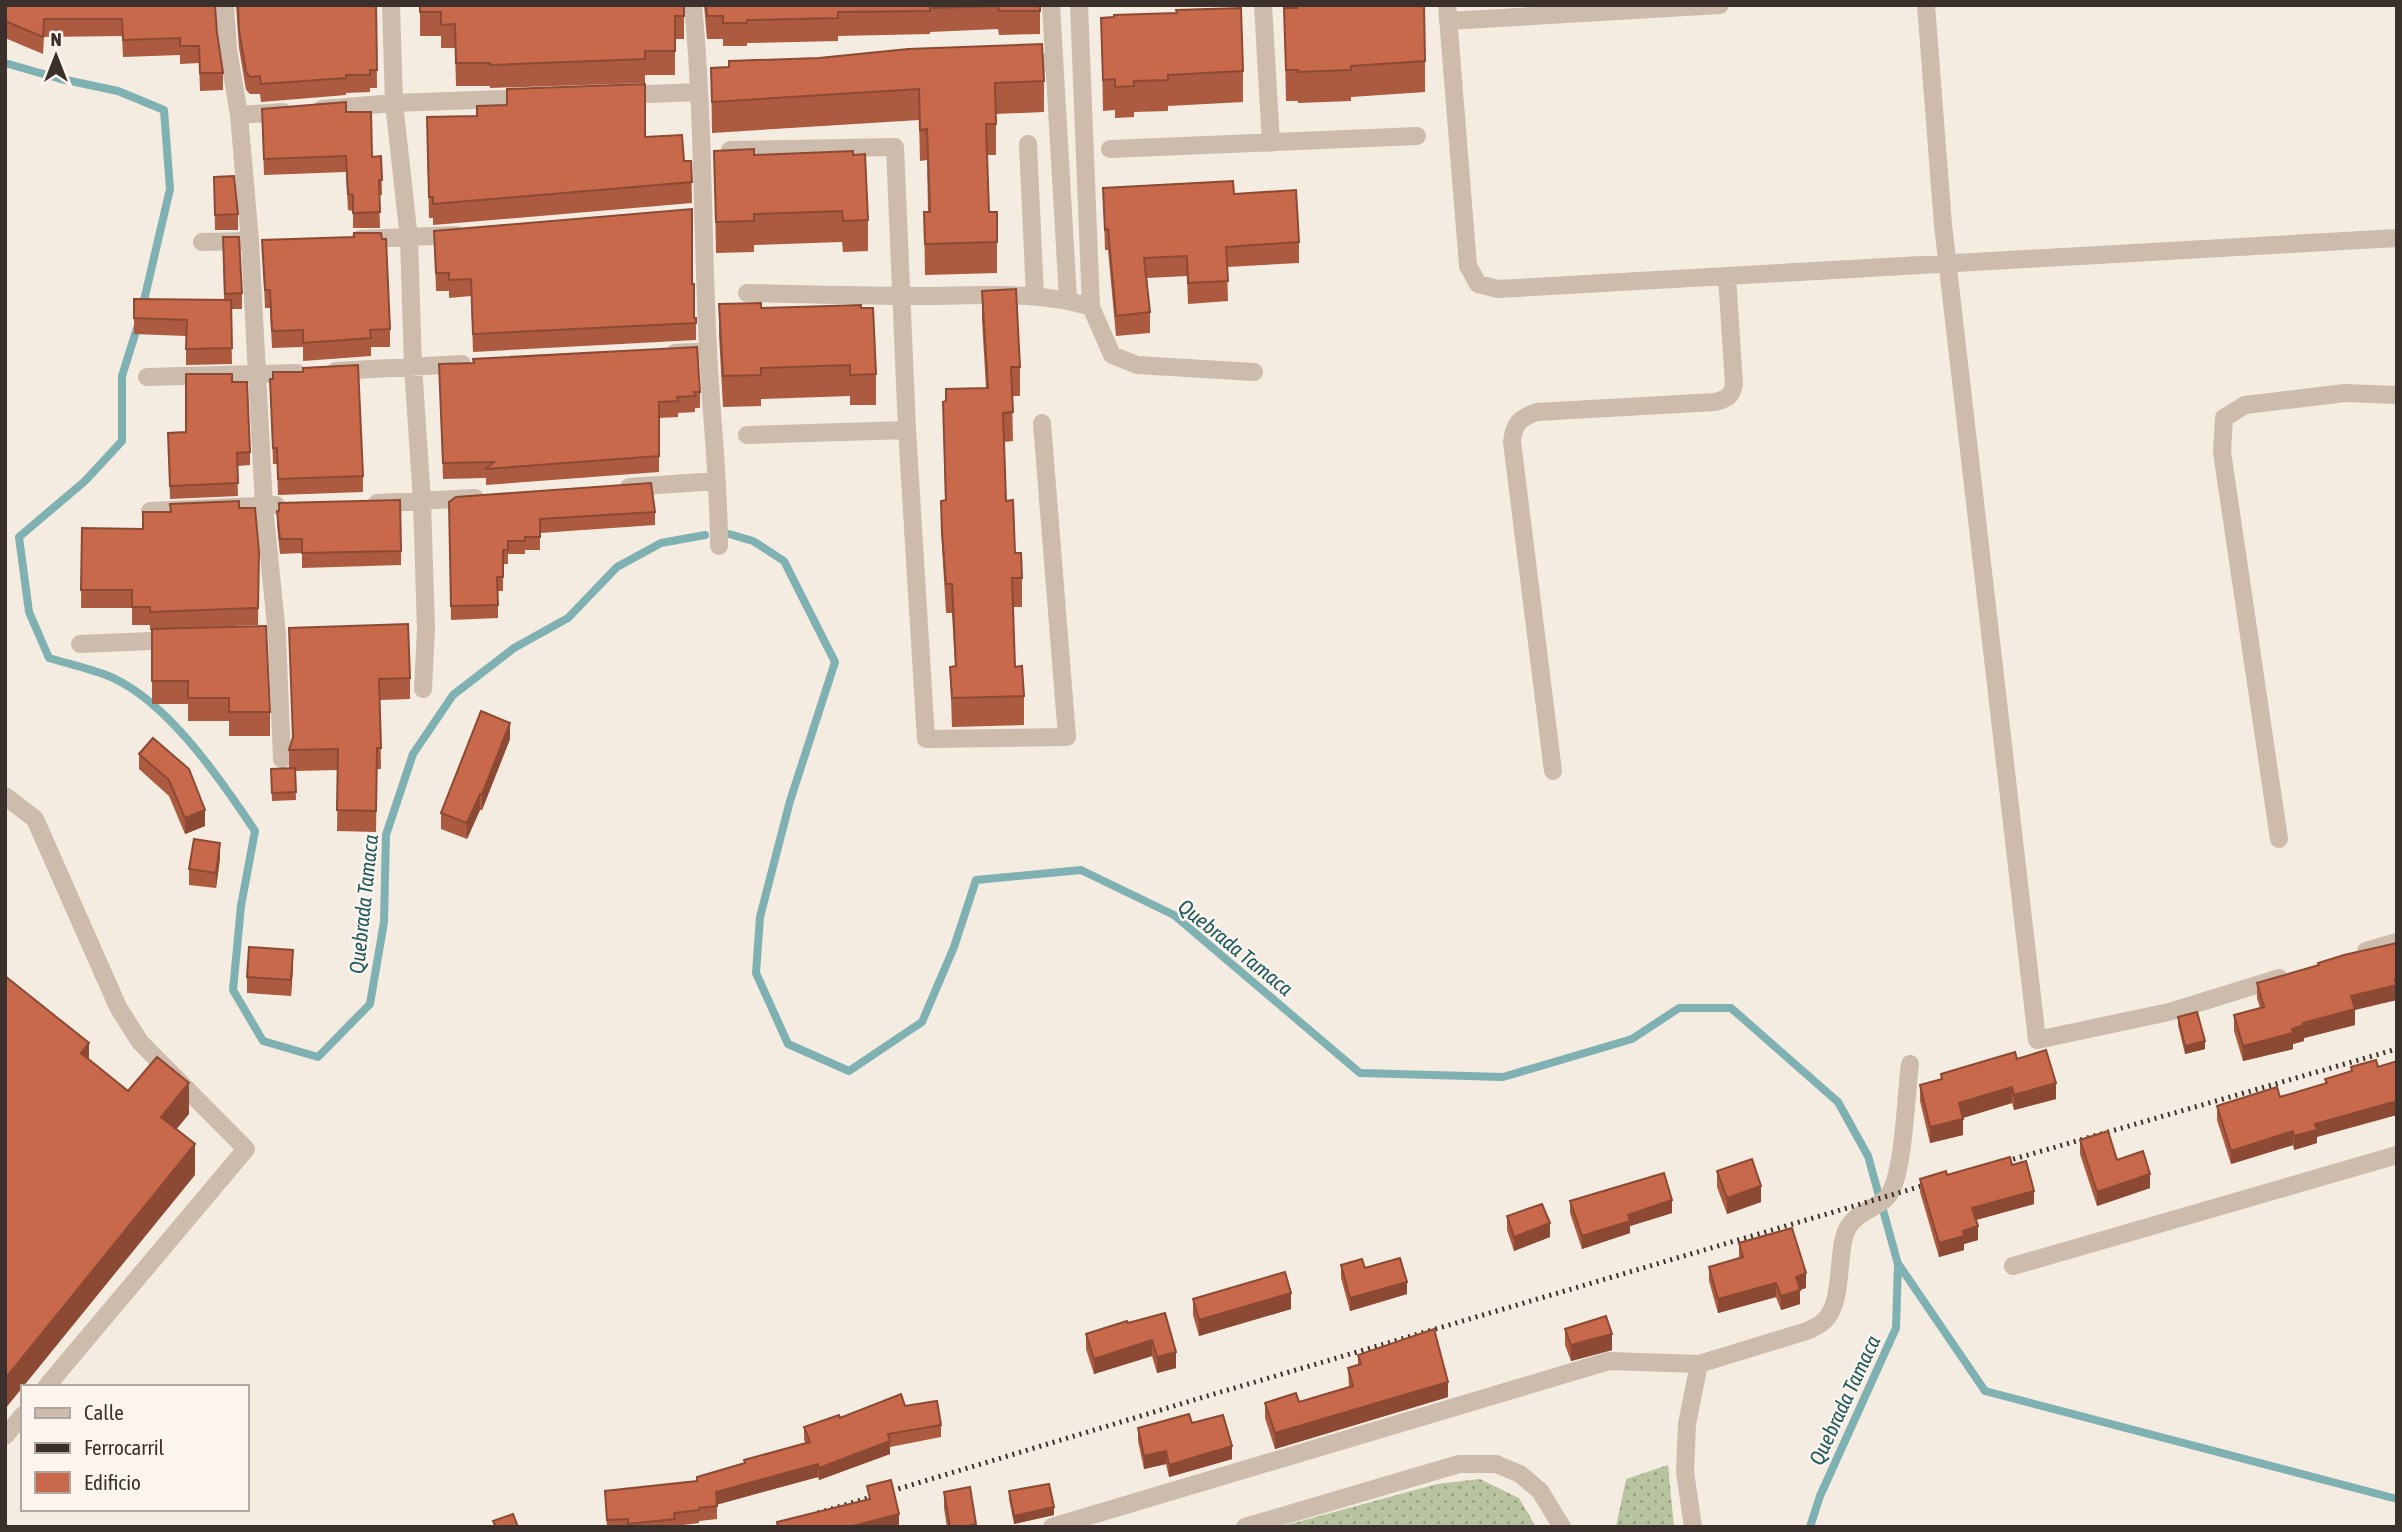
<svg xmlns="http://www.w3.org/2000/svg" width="2402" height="1532" viewBox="0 0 2402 1532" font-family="'Asap Condensed',sans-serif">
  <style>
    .grass { fill: url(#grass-dots) }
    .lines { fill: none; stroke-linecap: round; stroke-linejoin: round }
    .stream { stroke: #7fb0b2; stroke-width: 8 }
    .minor { stroke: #cdbbac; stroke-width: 18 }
    .rail { stroke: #3b302b; stroke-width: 5; stroke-dasharray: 2 5; stroke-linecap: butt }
    .wall { fill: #ac5a40 }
    .shaded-wall { fill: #8c4a34 }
    .building { fill: #c8694b; stroke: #8c4a34; stroke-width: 2 }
    .labels { text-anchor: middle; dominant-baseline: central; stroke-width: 5; stroke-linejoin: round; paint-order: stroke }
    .water-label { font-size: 21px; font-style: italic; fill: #1f5a5e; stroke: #fbf5ee }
  </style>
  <defs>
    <pattern id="grass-dots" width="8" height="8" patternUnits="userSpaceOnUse" patternTransform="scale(1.75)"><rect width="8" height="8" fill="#b8c4a0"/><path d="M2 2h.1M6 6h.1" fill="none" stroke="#97a083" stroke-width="1.8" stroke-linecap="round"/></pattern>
  </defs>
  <rect width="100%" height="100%" fill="#f4ebe1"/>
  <path class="grass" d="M1668 1465 1674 1527H1616L1626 1479Z
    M1480 1479 1519 1498 1536 1527H1279L1437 1484Z"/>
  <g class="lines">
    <path class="stream" d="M5 63 61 79 118 91 164 110 170 189 142 309
      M138 325 122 376V441L85 481 19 537 29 612 49 658C69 664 92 669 111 677 168 702 221 780 255 831L241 906 233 990 263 1041 318 1057 370 1004 384 922 386 835 413 754 453 695 514 648 568 618 617 567 661 543 705 535
      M729 534 753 541 784 561 835 662 790 801 760 917 756 973 788 1044 849 1071 922 1022 954 947 976 880 1081 870 1174 915 1360 1073 1503 1077 1632 1039 1679 1008H1731L1838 1102 1868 1156 1898 1264 1896 1328 1820 1496 1810 1527
      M1899 1265 1985 1391 2397 1499"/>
    <path class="minor" d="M225 5 228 49 239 115 250 241 264 506 277 635 282 759
      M391 5 394 103 409 239 413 366 422 501 426 630 423 689
      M693 5C704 120 702 235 708 350 711 415 719 480 719 546
      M1051 5 1068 299
      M1079 5 1091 307
      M1263 5 1271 143
      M1447 5 1468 266 1478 284 1498 289 2397 238
      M1926 5 1943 225 2037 1040 2169 1012 2279 978
      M1448 21 1720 5
      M1018 64 1053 63
      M622 95 699 92
      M322 109 394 103 531 98
      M239 115 283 112
      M1028 144 1035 296
      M1110 149 1417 136
      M730 150 895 147 907 430 926 739 1067 737 1042 423
      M360 239 457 235
      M202 242 248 241
      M747 293C805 294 862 296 920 296 977 296 1037 290 1091 307L1112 355 1137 365 1254 372
      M675 353 708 351
      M336 371 462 364
      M147 377 297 373
      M747 435 907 430
      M629 487 717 481
      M377 503 475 498
      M150 511 276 505
      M80 644 174 640
      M1553 771 1512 442C1514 424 1519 418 1537 412L1715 402C1727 399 1732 396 1734 384L1727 277
      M5 796 35 819 118 1007 140 1042 246 1149 46 1387
      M2279 839 2222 452 2224 418 2245 405 2345 393 2397 395
      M2366 951 2397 942
      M2013 1266 2397 1155
      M5 1436 23 1415
      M1052 1527 1609 1361 1699 1364 1810 1330C1814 1327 1820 1325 1824 1321 1843 1304 1837 1258 1845 1234 1853 1211 1878 1209 1888 1196 1904 1176 1906 1092 1910 1064
      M1245 1527 1459 1464H1496L1520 1474 1540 1491 1562 1527
      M1693 1527 1685 1472 1687 1424 1699 1364"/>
    <path class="rail" d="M1993 1165 2397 1049
      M818 1513 1204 1397 1939 1181"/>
  </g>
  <path class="wall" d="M5 5H215L217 33 223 73V90L200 91 199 63 180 64V55L123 57 122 36 44 37 43 54 5 38Z
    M236 5H376L377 88H370V92L346 93V95L261 102 260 94H250L246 90 239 48Z
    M420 5 684 16V39H675V75H645V83L490 88V86H456L455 48H441V36H420Z
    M704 5H1040V34L999 35 998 29 930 32V34L838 36V41L747 43V46H723V39H707Z
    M1284 8H1297L1425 61V92L1351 97V101L1298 103V101H1286Z
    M1101 18 1243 71V102L1168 106V111L1134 112V117L1115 118V110L1103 111Z
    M711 68 1044 81V112L996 114V155H987L989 212 997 242V273L925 275 924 212H928L927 160 920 161 919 120 712 133Z
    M262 109 346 112 372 157 381 156 382 195H379L380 228H353V211L348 210 346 172 264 175Z
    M645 137 684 161H691L692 203 433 225V218H429L427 139Z
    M714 151 754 155H853L868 220V251L843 252 842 242 754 245V252L716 253Z
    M214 177 238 214V230H215Z
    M1103 188 1234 194 1299 242V263L1227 267 1228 301 1188 304 1187 276 1147 278 1150 312V333L1116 336 1108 250H1105Z
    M434 231 692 284 694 318H696V340L473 352 471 296 449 298V291H436Z
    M223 237 242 293V309H231L232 364 186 365V336L134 334V299L224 300Z
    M262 240 390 329V347H371V356L303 361V347L272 348 270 308H265Z
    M982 291 1020 367V396H1012L1013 441 1004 442 1006 501 1015 553 1022 578V607H1013L1015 667 1024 696V725L952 727 950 667 955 666 952 613H946L941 530V501L945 500 943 402 986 388 982 320Z
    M719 304 761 308H861L876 374V405H850V396L761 399V406L723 407 719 335Z
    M439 364 700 392V408H695V412L678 413V417L659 418V472L486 485V478L443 479Z
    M270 379 363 476V492L278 495 277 464H273Z
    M232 382 250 452V465L237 466 238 496 170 499 168 433 186 432Z
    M449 502 655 512V525L540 533V550H525V554H508V564H503V591H498V618L451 620Z
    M239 508 259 552 258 625 207 627 270 712V736H229V721H188V704H152V630H150V625H132V608H81L82 528 143 529 170 512Z
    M277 511 401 551V565L302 568V553L280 554 277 525Z
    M289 628 410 678V699L380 700 381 769H377L376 832 337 831 338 770 295 771 296 800 272 801 271 769 289 768V750L293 740Z
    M153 738 205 826 185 834 169 796 139 769V754Z
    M510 739 482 810H480L467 839 441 829V813Z
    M220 858 216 888 189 885V869Z
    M293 966 291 996 247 993V977Z
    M2257 983 2355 1010V1025L2304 1038V1041L2293 1044V1049L2243 1061 2234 1031V1015L2260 1008 2257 998Z
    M2178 1017 2205 1049 2185 1054 2178 1025Z
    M2017 1059 2056 1099 2014 1110 2012 1103 1963 1118V1135L1930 1143 1920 1101V1085L1941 1080V1074Z
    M2376 1060 2317 1137V1143L2294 1150 2293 1145 2231 1164 2217 1120V1106L2280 1097 2325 1084V1079L2351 1071V1067Z
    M2080 1140 2117 1160 2150 1188 2097 1206 2080 1154Z
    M2012 1165 2034 1204 1976 1220 1978 1240 1964 1244V1250L1939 1257 1920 1192V1179Z
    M1717 1171 1761 1202 1727 1214 1717 1187Z
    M1570 1201 1672 1213 1630 1226V1233L1582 1249 1570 1213Z
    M1507 1216 1550 1237 1514 1251 1507 1230Z
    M1739 1243 1806 1288 1800 1290V1304L1781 1310 1776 1297 1718 1313 1709 1281V1267L1739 1258Z
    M1341 1265 1365 1268 1407 1294 1350 1311 1341 1278Z
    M1193 1299 1291 1309 1199 1336 1193 1315Z
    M1165 1313 1176 1368 1157 1373 1152 1356 1094 1374 1086 1349V1334Z
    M1565 1329 1612 1350 1571 1361 1565 1345Z
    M1358 1355 1448 1397 1275 1449 1265 1418V1403L1299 1402 1349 1387 1348 1368 1358 1365Z
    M905 1406 941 1425V1437L890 1447V1454L819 1480 818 1477 717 1504V1519L699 1521V1523L675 1526V1527H607L605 1491 697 1481 744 1463V1460L806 1443 804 1440V1427Z
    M1192 1423 1232 1459 1169 1477 1166 1464 1144 1469 1138 1441V1428Z
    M1009 1491 1054 1515 1014 1524 1009 1499Z
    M944 1492 976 1524V1527H947L944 1508Z"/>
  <path class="shaded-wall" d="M510 723V739L482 810V794Z
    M480 794V810L467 839V823Z
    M205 810V826L185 834V818Z
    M220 843V858L216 888V873Z
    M293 950V966L291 996V980Z
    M2397 979V1000L2355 1010V1025L2304 1038V1041L2293 1044V1049L2243 1061V1046L2292 1029 2351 996Z
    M2205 1041V1049L2185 1054V1046Z
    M89 1043V1074L81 1053Z
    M189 1083V1114L161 1148V1117Z
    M2056 1083V1099L2014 1110V1095Z
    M2012 1087V1103L1959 1119V1103Z
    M2397 1101V1115L2317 1137V1143L2294 1150V1136L2315 1124Z
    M1963 1119V1135L1930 1143V1127Z
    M2293 1131V1145L2231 1164V1151Z
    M195 1144V1175L5 1409V1379Z
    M2150 1174V1188L2097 1206V1192Z
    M1761 1186V1202L1727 1214V1198Z
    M2034 1191V1204L1972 1221V1208Z
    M1672 1200V1213L1630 1226V1233L1582 1249V1236L1628 1215Z
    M1550 1223V1237L1514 1251V1237Z
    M1978 1226V1240L1964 1244V1250L1939 1257V1243L1963 1231Z
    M1806 1273V1288L1796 1291V1277Z
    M1407 1282V1294L1350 1311V1298Z
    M1776 1283V1297L1718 1313V1299Z
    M1800 1290V1304L1781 1310V1296Z
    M1291 1293V1309L1199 1336V1320Z
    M1612 1334V1350L1571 1361V1345Z
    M1152 1340V1356L1094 1374V1359Z
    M1176 1352V1368L1157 1373V1357Z
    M1448 1382V1397L1275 1449V1433Z
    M890 1441V1454L819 1480V1468Z
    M1232 1446V1459L1169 1477V1465Z
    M1166 1451V1464L1144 1469V1456Z
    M818 1464V1477L716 1505V1492Z
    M1054 1507V1515L1014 1524V1516Z
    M899 1514V1527H849Z"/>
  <path class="building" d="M5 5H215L217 33 223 73H200L199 46H180V38L123 40 122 19H44L43 37 5 21Z
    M238 5H376L377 70H370V75H346V78L261 84 260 76 250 77 246 72 239 30Z
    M420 5H684V16H675V51H645V59L490 65V63H456L455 24 441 25V12H420Z
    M706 5H1040V11H999L998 6 930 8V11L838 12V18L747 20V23H723V16H707Z
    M1297 5H1424L1425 61 1351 66V70L1298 72V70H1286L1284 8H1297Z
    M1241 8 1243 71 1168 75V80L1134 81V86L1115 87V79L1103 80 1101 18 1114 17V15L1177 13 1176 10Z
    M1042 44 1044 81 995 83 996 124H986L989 212H997V242L925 244 924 212H930L927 129 920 130 919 89 712 102 711 68 729 67V61L819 58 908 49Z
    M645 84V137L682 135 684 161H691L692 182 433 204V197H429L427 117 477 116V106L507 105V89Z
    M346 102V112H371L372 157 381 156 382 180H379L380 212 353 213V195L348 194 346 156 264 159 262 109Z
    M754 149V155L853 151V155L865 154 868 220 843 221 842 211 754 214V221L716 222 714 151Z
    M234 176 238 214 215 215 214 177Z
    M1233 181 1234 194 1296 190 1299 242 1226 247 1228 281 1188 283 1187 256 1144 258 1150 312 1116 316 1108 229 1105 230 1103 188Z
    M692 209V284H694V318H696V323L473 334 471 279 449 280V273H436L434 231Z
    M354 233H381L382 239H386L390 329 370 330 371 338 303 343V330L272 331 270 290H265L262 240 354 237Z
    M223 237H239L242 293 225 294Z
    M1016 289 1020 367H1011L1013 412 1003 413 1006 501 1013 500 1015 553H1021L1022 578H1012L1015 667 1022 666 1024 696 952 698 950 667 956 666 952 584H946L942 532 941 501 946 500 943 402 946 401V389L988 388 982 291Z
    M134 299 231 300 232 348 186 349 187 320 134 318Z
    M761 303V308L861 305V308H873L876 374 850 375V365L761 368V375L723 376 719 304Z
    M697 347 700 392H694L695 396 677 397 678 401 659 402V456L486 469 494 462 443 463 439 364 474 363 473 359Z
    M358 365 363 476 278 479 277 448H273L270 379H273V372H303V368Z
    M186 374H232V382H247L250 452 237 453 238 483 170 486 168 433 186 432Z
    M651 483 655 512 540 519V537H525V541H508V550H503V577H497L498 605 451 606 449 502 456 497Z
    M400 500 401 551 302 553V539H280L277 511H279V503Z
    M239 501V508H255L259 552 258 608 150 612V607H132V590H81L82 528 143 529V512H171L170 504Z
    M408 624 410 678 379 679 381 748H377L376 811 337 810 338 749 289 750 293 737 289 628Z
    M266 626 270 712H229V698H188V681H152V629Z
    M481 711 510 723 482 794H480L467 823 441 813Z
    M153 738 189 769 205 810 185 818 169 780 139 754Z
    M295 768 296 792 272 793 271 769Z
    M194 839 220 843 216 873 189 869Z
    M2397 943V979H2395L2397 985 2351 996 2355 1009 2303 1023 2304 1025 2292 1029 2293 1033 2243 1046 2234 1015 2264 1007 2257 983 2319 965 2318 963 2344 955Z
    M249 947 293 950 291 980 247 977Z
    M5 976 89 1043 81 1053 128 1091 157 1057 189 1083 161 1117 195 1144 5 1379Z
    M2197 1012 2205 1041 2185 1046 2178 1017Z
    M2046 1050 2056 1083 2014 1095 2012 1087 1959 1103 1963 1119 1930 1127 1920 1085 1942 1079 1941 1074 2015 1052 2017 1059Z
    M2376 1060 2378 1067 2397 1061V1101L2315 1124 2317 1130 2294 1136 2293 1131 2231 1151 2217 1106 2277 1087 2280 1097 2327 1083 2325 1079 2352 1071 2351 1067Z
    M2108 1131 2117 1160 2143 1151 2150 1174 2097 1192 2080 1140Z
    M2010 1157 2012 1165 2026 1161 2034 1191 1972 1208 1978 1226 1963 1231 1964 1236 1939 1243 1920 1179 1946 1171 1947 1175Z
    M1752 1159 1761 1186 1727 1198 1717 1171Z
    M1664 1173 1672 1200 1628 1215 1630 1221 1582 1236 1570 1201Z
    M1542 1204 1550 1223 1514 1237 1507 1216Z
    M1792 1228 1806 1273 1796 1277 1800 1290 1781 1296 1776 1283 1718 1299 1709 1267 1743 1257 1739 1243Z
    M1400 1258 1407 1282 1350 1298 1341 1265 1362 1259 1365 1268Z
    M1285 1272 1291 1293 1199 1320 1193 1299Z
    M1165 1313 1176 1352 1157 1357 1152 1340 1094 1359 1086 1334 1127 1321 1128 1323Z
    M1606 1316 1612 1334 1571 1345 1565 1329Z
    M1434 1329 1448 1382 1275 1433 1265 1403 1296 1393 1299 1402 1353 1386 1348 1368 1361 1364 1358 1355Z
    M901 1394 905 1406 937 1401 941 1425 888 1434 890 1441 819 1468 818 1464 716 1492 717 1506 699 1508V1510L674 1513 675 1519 628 1524V1519L607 1520 605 1491 697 1481V1477L745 1463 744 1460 810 1442 804 1427 839 1415 840 1418Z
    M1189 1414 1192 1423 1223 1415 1232 1446 1169 1465 1166 1451 1144 1456 1138 1428Z
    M891 1480 899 1514 849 1527H778L777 1522 870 1499 867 1486Z
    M1049 1484 1054 1507 1014 1516 1009 1491Z
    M970 1487 976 1524 962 1527H950L944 1492Z
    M513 1514 518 1527H496L493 1521Z"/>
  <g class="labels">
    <g class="water-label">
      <text transform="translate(363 904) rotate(-84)">Quebrada Tamaca</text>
      <text transform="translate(1236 947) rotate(39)">Quebrada Tamaca</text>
      <text transform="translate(1844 1400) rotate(-65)">Quebrada Tamaca</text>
    </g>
  </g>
  <rect width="2402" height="1532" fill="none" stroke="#3b302b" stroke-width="14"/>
  <rect x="21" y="1385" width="228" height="126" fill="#fbf5ee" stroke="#aea6a0" stroke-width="2"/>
  <rect x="35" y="1408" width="35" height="10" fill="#cdbbac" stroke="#aea6a0" stroke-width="2"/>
  <text x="84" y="1420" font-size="21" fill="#3b302b">Calle</text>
  <rect x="35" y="1443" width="35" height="10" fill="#3b302b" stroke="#aea6a0" stroke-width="2"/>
  <text x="84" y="1455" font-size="21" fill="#3b302b">Ferrocarril</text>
  <rect x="35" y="1472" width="35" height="21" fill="#c8694b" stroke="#aea6a0" stroke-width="2"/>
  <text x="84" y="1490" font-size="21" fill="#3b302b">Edificio</text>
  <g transform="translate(56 56)" stroke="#fbf5ee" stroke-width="5" paint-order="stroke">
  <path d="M0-5L12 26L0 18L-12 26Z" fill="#3b302b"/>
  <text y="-10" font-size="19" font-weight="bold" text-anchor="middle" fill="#3b302b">N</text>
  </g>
</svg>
